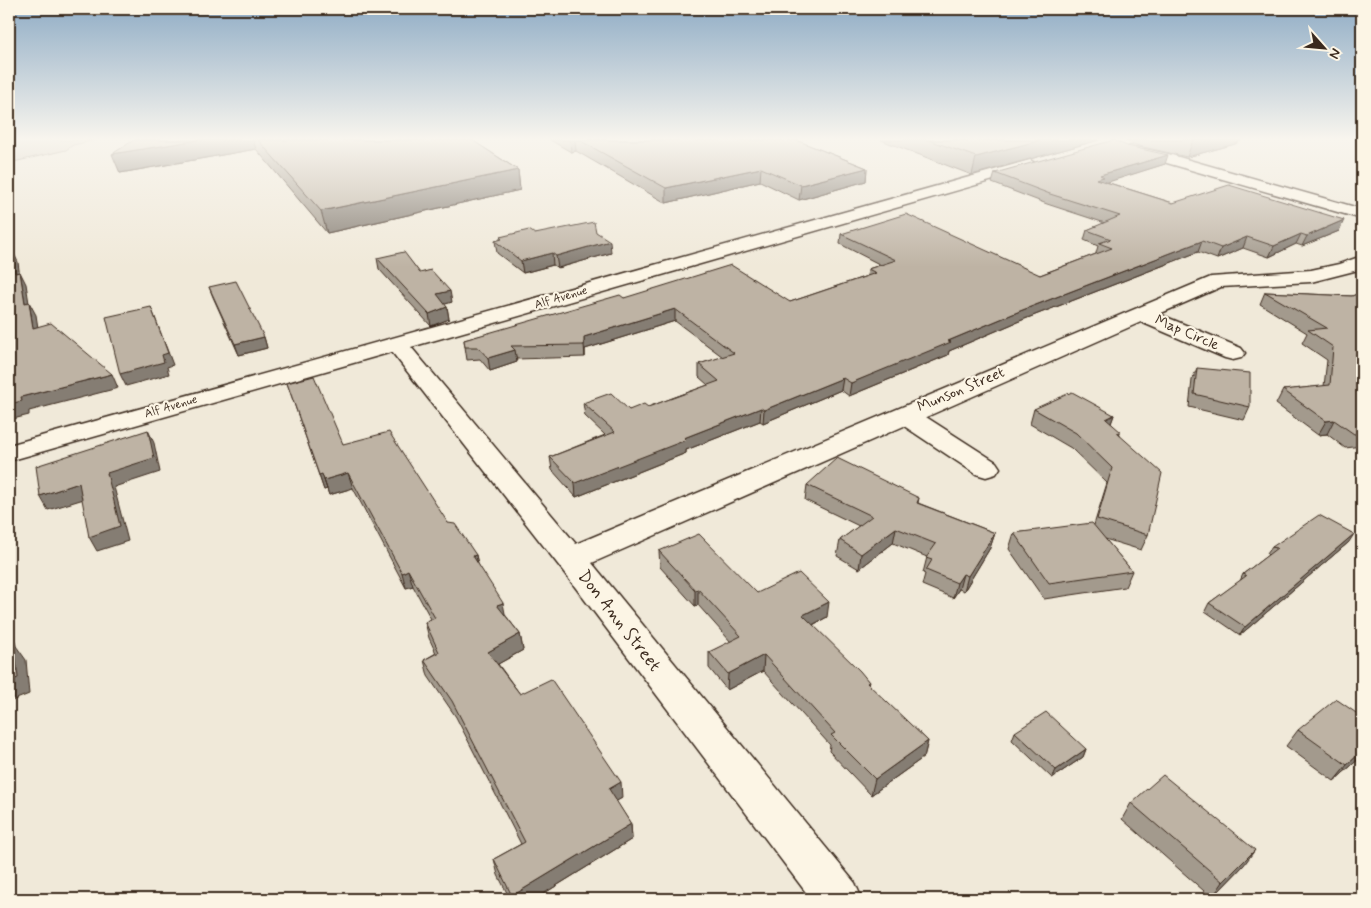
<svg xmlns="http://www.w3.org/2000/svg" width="1371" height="908" viewBox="0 0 1371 908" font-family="Mynerve,sans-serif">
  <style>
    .green { fill: #d2c9ba; stroke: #867a6c }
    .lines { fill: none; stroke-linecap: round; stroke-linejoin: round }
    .minor-casing { stroke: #3b2a1e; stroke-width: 3 }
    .major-casing { stroke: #3b2a1e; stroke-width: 3 }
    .minor { fill: #fcf5e5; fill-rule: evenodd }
    .major { fill: #fcf5e5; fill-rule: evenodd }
    .wall { fill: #a39a8d; stroke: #3b2a1e }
    .shaded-wall { fill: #857d73; stroke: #3b2a1e }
    .building { fill: #beb3a4; stroke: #3b2a1e }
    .labels { text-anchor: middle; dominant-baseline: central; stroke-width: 4.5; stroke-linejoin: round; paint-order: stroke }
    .far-street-label { font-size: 12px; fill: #3b2a1e; stroke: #fcf5e5 }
    .street-label { font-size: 15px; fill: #3b2a1e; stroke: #fcf5e5 }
    .near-street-label { font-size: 18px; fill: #3b2a1e; stroke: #fcf5e5 }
  </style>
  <rect width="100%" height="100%" fill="#f0e9d9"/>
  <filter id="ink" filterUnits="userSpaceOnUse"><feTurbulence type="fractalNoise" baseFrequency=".02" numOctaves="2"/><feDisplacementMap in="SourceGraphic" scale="10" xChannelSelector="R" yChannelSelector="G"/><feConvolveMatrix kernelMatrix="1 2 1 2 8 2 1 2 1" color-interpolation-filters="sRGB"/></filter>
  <g filter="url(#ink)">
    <path class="green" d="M9 140H96L73 145 66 150 9 163Z"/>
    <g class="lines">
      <defs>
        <path id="minor" d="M1030 160 1038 165 1035 168 411 347 576 544 1211 277 1311 270 1339 264 1362 256V269L1311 282 1221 287 1159 314 1241 348 1245 353 1241 358 1233 360 1225 358 1141 322 926 417 996 462 1000 468 996 474 986 477 976 474 904 426 592 563 855 883 862 899H811L560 567 392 352 9 461V445Z"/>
        <path id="major" d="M1130 146 1168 154 1362 209V219L1160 161 1125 153 1123 150Z"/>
      </defs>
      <use href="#minor" class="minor-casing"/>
      <use href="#major" class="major-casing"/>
      <use href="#minor" class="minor"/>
      <use href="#major" class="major"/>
    </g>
    <path class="wall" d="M134 140H472L518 170 520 190 327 233 256 149 120 173Z
      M550 140H796L867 168 866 181 799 200 760 181 666 203 576 151 571 152Z
      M881 140H1099L972 175Z
      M1123 140H1242L1235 144 1187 157 1139 146Z
      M1165 164 1106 182 1173 203 1339 231 1302 246 1296 244 1269 257 1243 248 1217 259 1198 252 1017 322 949 351 948 355 849 396 841 390 763 423 760 421 686 450V453L576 497 552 470 550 457 605 435 585 416 583 403 629 410 648 407 708 385 699 377V364L723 357 675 321 585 349V357L516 359 517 362 490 371 480 359 467 360 464 340 624 298 790 302 867 276 868 269 881 265 840 244 841 234 1040 275 1096 254V253L1098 246 1084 240 1087 230 1105 223 1047 204 992 183 995 173Z
      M596 232 611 253 558 268 553 265 523 273 497 253 495 241 500 240V237L535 234Z
      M377 258 420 273 452 302 444 304 447 307 449 319 431 326 379 269Z
      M209 287 264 337 267 348 239 355 213 297Z
      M1265 292 1352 296 1362 292V446L1345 448 1327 434 1318 435 1276 404 1283 390 1324 386 1327 360 1302 343 1307 333 1260 304Z
      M1197 368 1250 407 1244 420 1189 407 1192 380Z
      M287 383 343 444 448 523 476 555 478 564 506 616 520 634 523 650 498 664 520 694 622 798 616 801 631 824 632 839 535 899H510L498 875 494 859 521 844 456 717 428 676 424 660 436 653 429 638 425 622 431 619 413 586 406 588 353 488 329 495 327 489 324 490Z
      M1034 409 1114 415 1111 423 1120 435 1148 535 1141 550 1105 539 1132 571 1125 587 1044 599 1009 549 1014 533 1094 525 1107 483 1071 448 1030 424Z
      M807 485 919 498 918 503 995 533 990 548 964 591 959 589 953 598 922 585 925 574 923 573 927 557 893 543 859 569 837 556 840 540 859 526 805 500Z
      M1349 542 1240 635 1205 611 1209 603 1240 581 1243 574 1268 555 1267 554 1272 547Z
      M659 551 757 593 827 617 813 625 869 682 868 685 928 741 924 757 871 795 829 751 830 745 763 671 727 690 709 668V652L731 642 698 605 695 606 660 567Z
      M1298 730 1362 756 1334 781 1286 746Z
      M1015 732 1086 749 1083 757 1052 778 1012 740Z
      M1131 803 1244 865 1212 898 1122 819Z"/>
    <path class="shaded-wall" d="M198 140H253L256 149 120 173 112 154Z
      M570 140H575L576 151 571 152Z
      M1041 140H1099L972 175 976 157Z
      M1193 140H1242L1235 144 1187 157Z
      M1168 155 1165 164 1102 184 1096 179 1100 175Z
      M761 168 760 181 666 203V188Z
      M867 168 866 181 799 200 801 185Z
      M518 170 520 190 327 233 321 211Z
      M1344 220 1339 231 1302 246 1307 236Z
      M1301 234 1296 244 1269 257 1274 246Z
      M1247 237 1243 248 1217 259 1221 248Z
      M610 241 611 253 558 268 556 256Z
      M1202 241 1198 252 1017 322 949 351 948 355 849 396 851 383 948 341 1020 311Z
      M12 250 18 262 21 286 15 273Z
      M552 253 553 265 523 273 521 261Z
      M20 272 26 284 31 316 25 303Z
      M450 291 452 302 439 306 437 294Z
      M29 302 36 315 40 341 33 328Z
      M151 307 173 365 167 367 169 374 126 386 120 374 162 355Z
      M447 307 449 319 431 326 429 314Z
      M675 309V321L585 349V357L584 345V337Z
      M264 337 267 348 239 355 235 344Z
      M515 350 517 362 490 371 488 358Z
      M112 374 118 388 29 411V415L9 420V404L21 397Z
      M843 378 841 390 763 423 764 410Z
      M761 408 760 421 686 450V453L576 497 575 483 684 438Z
      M1114 415 1109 429 1106 419Z
      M1334 420 1327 434 1318 435 1326 421Z
      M148 430 154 443 160 472 114 487 128 541 97 551 89 537 107 473Z
      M348 473 353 488 329 495 324 480Z
      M322 474 327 489 324 490 319 475Z
      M79 483 87 498 48 510 40 496Z
      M896 528 893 543 859 569 861 554Z
      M995 533 990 548 964 591 968 576Z
      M1354 534 1349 542 1240 635 1245 627Z
      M476 555 479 571 473 556Z
      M408 570 413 586 406 588 402 573Z
      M963 574 959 589 953 598 957 583Z
      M698 589V605L695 606V590Z
      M829 602 827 617 801 631 803 615Z
      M503 603 506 619 497 605Z
      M9 631 15 641 16 646 26 660 29 694 9 702Z
      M520 634 523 650 491 668 488 652Z
      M764 655 763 671 727 690 728 674Z
      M928 741 924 757 871 795 875 779Z
      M1086 749 1083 757 1052 778 1056 770Z
      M1362 751V756L1334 781 1347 765Z
      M621 782 622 798 610 805 609 789Z
      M631 824 632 839 535 899H513L512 896Z
      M1255 850 1244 865 1212 898 1223 882Z"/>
    <path class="building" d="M134 140H198L112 154Z
      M258 140H472L518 170 321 211Z
      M579 140H796L867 168 801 185 761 168 666 188Z
      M929 140H1041L976 157Z
      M1114 140 1127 146 1168 155 1100 175 1104 177 1096 179 1173 203 1229 185 1344 220 1307 236 1301 234 1274 246 1247 237 1221 248 1202 241 1020 311 948 341 951 342 851 383 843 378 764 410 761 408 684 438 686 440 575 483 550 457 615 432 583 403 611 393 629 410 644 404 648 407 719 381 699 364 734 353 675 309 584 337V345L511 346 515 350 488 358 478 347H465L464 340 620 295 624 298 731 265 790 302 876 273 868 269 896 260 841 234 906 214 1040 275 1112 248 1099 243 1111 239 1087 230 1120 216 1050 194 995 173Z
      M594 222 596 232 610 241 556 256 552 253 521 261 495 241 502 239 500 237 529 230 535 234Z
      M12 250 15 273 20 272 25 303 29 302 33 328 51 323 112 374 21 397 22 401 9 404V251Z
      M404 252 420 273 431 270 450 291 437 294 447 307 429 314 377 258Z
      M236 281 264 337 235 344 209 287Z
      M1265 292 1352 296 1362 292V433L1354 434 1334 420 1326 421 1283 390 1330 385 1333 347 1308 330 1327 328Z
      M151 307 168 353 162 355 164 362 120 374 106 317Z
      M1197 368 1250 373V407L1194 394Z
      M314 376 343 444 389 432 448 523 455 524 476 555 473 556 503 603 497 605 520 634 488 652 520 694 551 679 621 782 609 789 631 824 512 896 494 859 525 842 452 701 424 660 439 652 425 622 435 618 408 570 402 573 348 473 324 480 322 474 319 475 287 383Z
      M1072 392 1114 415 1106 419 1121 432 1117 433 1162 473 1148 535 1097 519 1112 468 1076 433 1034 409Z
      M148 430 154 458 107 473 120 526 89 537 79 483 40 496 36 466Z
      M837 458 919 498 917 503 995 533 968 576 963 574 957 583 926 570 932 560 926 558 936 544 896 528 861 554 840 540 872 516 807 485Z
      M1319 515 1354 534 1245 627 1209 603 1246 576 1243 574 1277 548 1272 547Z
      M1092 523 1132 571 1049 583 1014 533Z
      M699 534 757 593 799 573 829 602 803 615 860 671 869 682 867 683 928 741 875 779 831 735 835 733 764 655 728 674 709 652 741 636 698 589 695 590 659 551Z
      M14 644 18 678 9 681V646Z
      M1336 699 1362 717V751L1347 765 1298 730Z
      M1046 712 1086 749 1056 770 1015 732Z
      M1163 775 1255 850 1223 882 1131 803Z"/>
  </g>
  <linearGradient id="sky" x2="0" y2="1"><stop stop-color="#8facc5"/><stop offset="0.52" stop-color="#f8f5ee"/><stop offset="1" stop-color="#f8f5ee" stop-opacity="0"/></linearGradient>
  <rect width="1371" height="267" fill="url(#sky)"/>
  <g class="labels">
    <g class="far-street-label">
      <text transform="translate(561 298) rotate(-16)">Alf Avenue</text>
      <text transform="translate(171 407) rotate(-16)">Alf Avenue</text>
    </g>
    <g class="street-label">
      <text transform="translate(1187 333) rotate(23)">Map Circle</text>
      <text transform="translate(961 390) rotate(-23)">Munson Street</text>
    </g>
    <g class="near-street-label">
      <text transform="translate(619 621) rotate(52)">Don Ann Street</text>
    </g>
  </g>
  <rect width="1371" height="908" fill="none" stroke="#fcf5e5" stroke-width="30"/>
  <rect x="15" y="15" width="1341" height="878" fill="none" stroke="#3b2a1e" stroke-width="2" filter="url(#ink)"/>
  <g transform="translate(1324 48) rotate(117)" stroke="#fcf5e5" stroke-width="4" paint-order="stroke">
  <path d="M0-4L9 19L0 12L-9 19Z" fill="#3b2a1e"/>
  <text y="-8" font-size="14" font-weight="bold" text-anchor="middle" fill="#3b2a1e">N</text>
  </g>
</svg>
